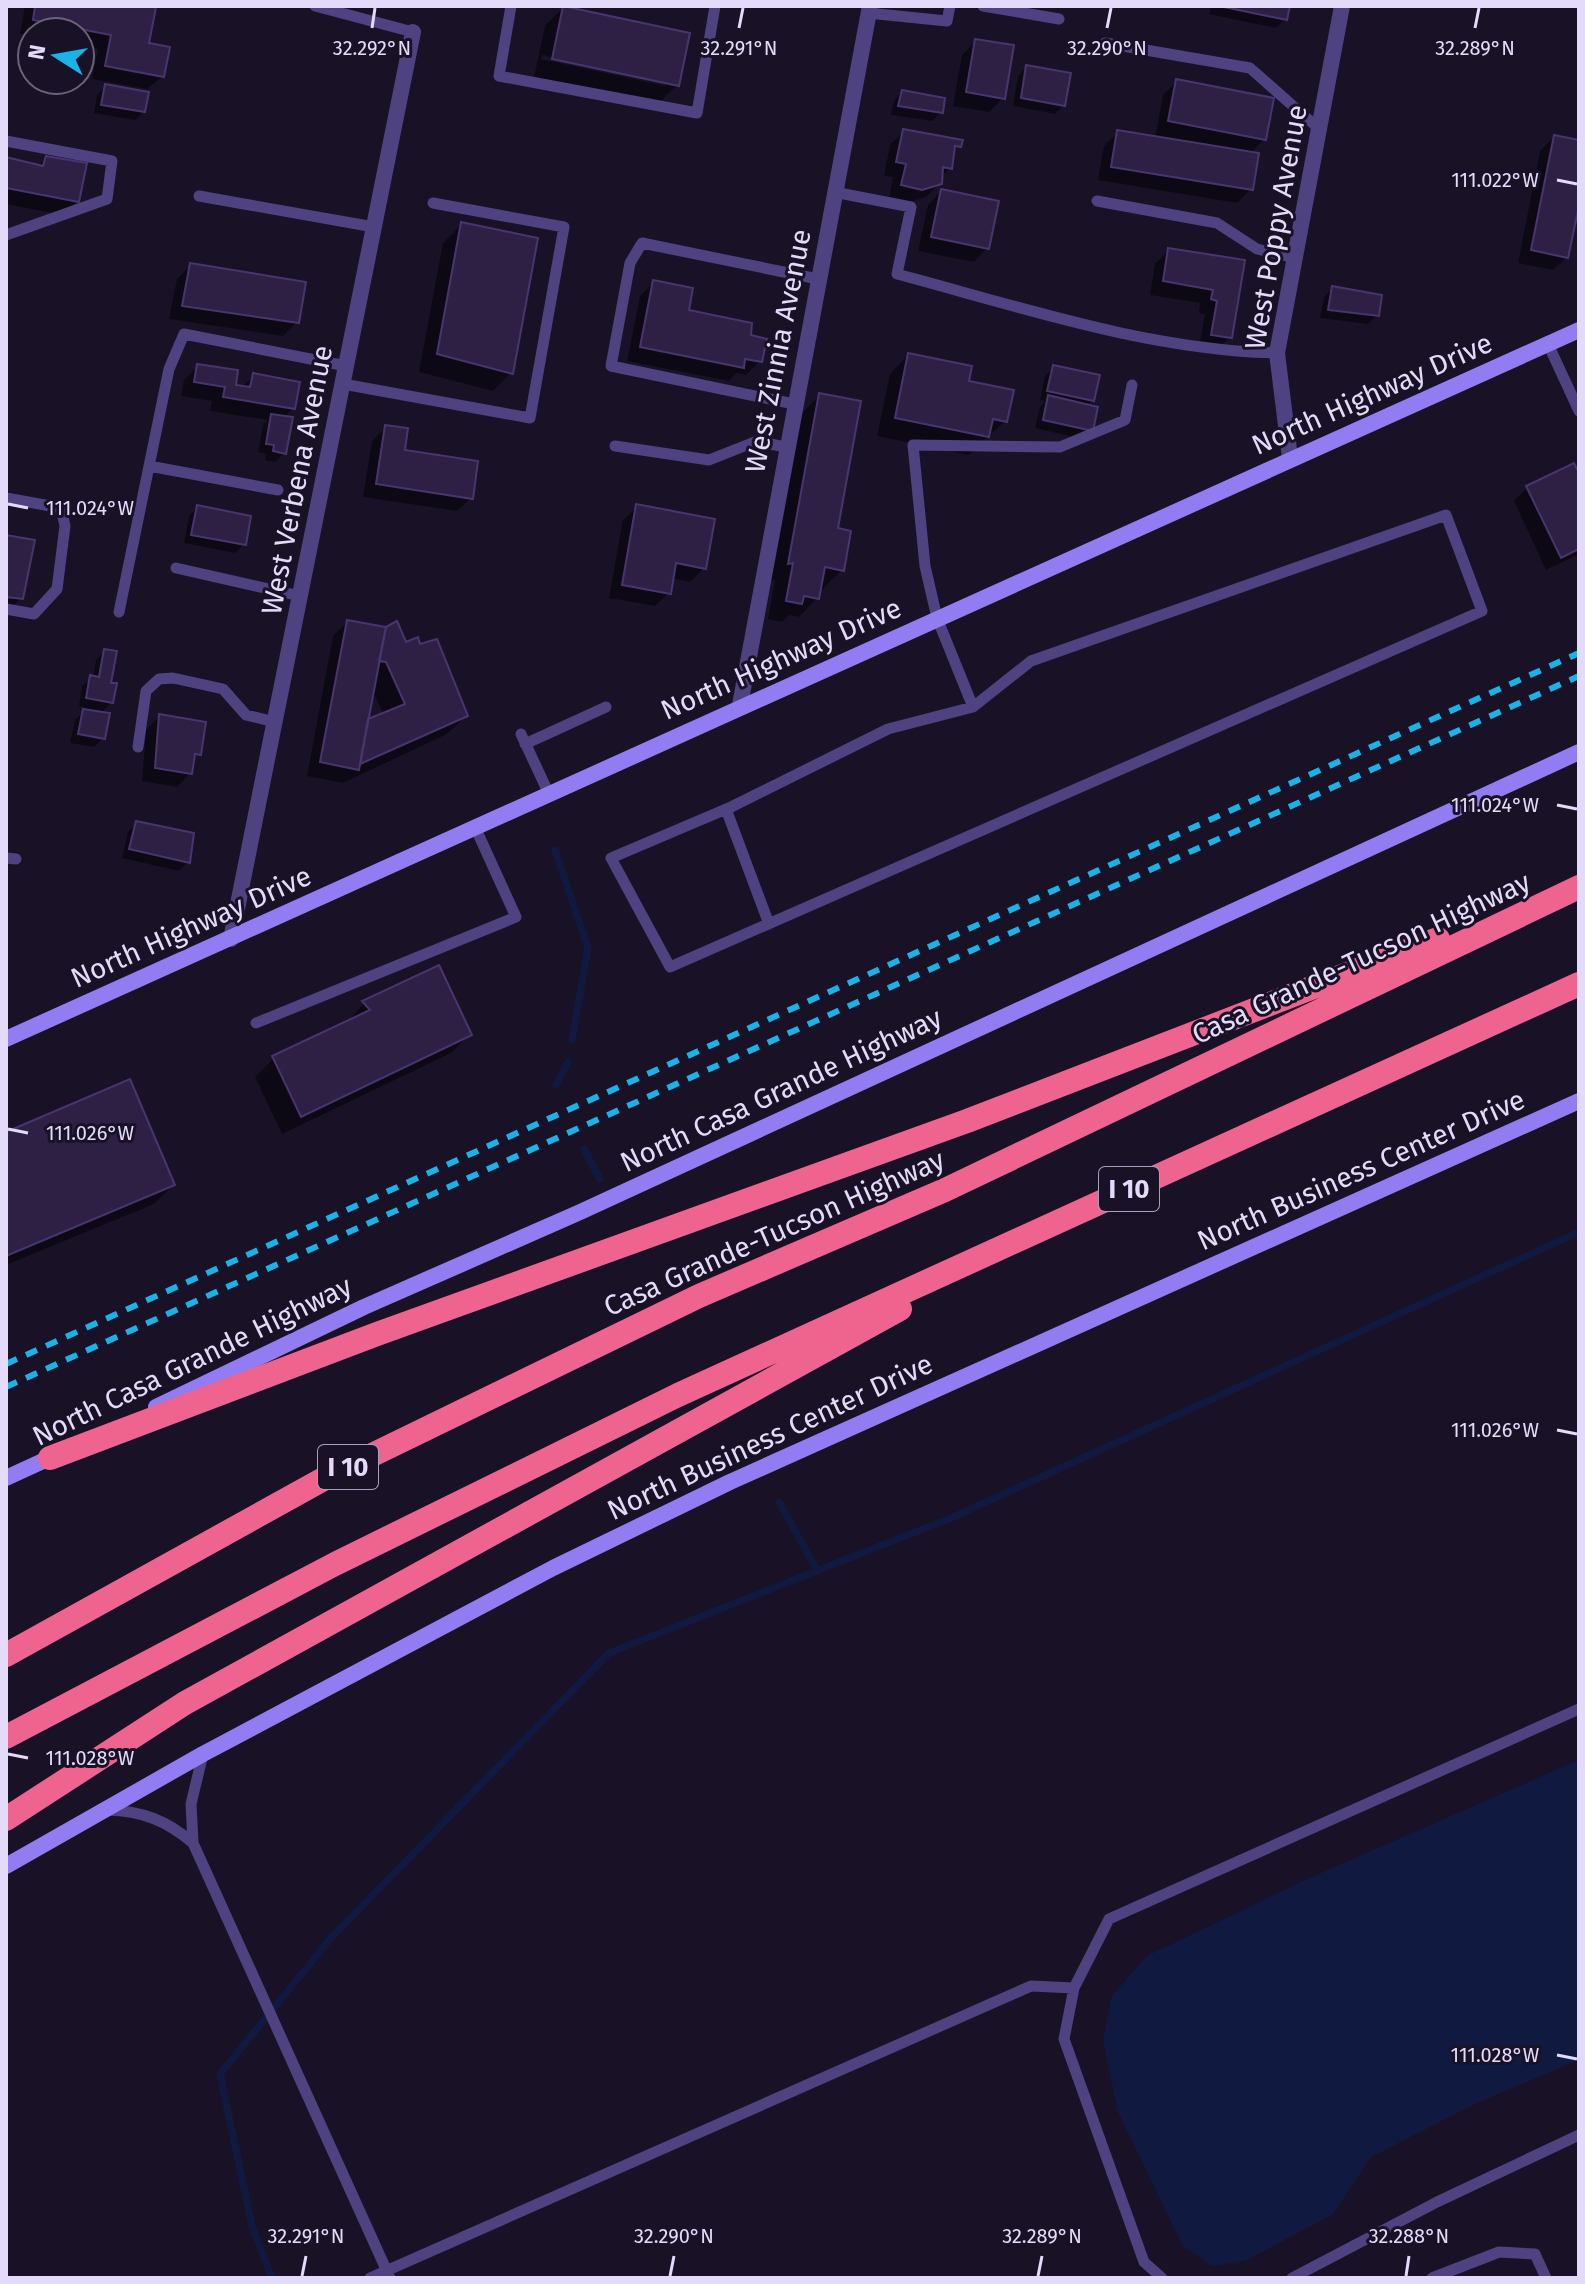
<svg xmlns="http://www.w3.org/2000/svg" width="1585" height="2284" viewBox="0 0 1585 2284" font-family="'Fira Sans',sans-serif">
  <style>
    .water { fill: #101a41 }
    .shadow { fill: #0007; fill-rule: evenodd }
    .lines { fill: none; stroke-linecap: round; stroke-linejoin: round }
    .stream { stroke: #101a41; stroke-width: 7 }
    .building { fill: #2e2045; stroke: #49356e; stroke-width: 2 }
    .lane { stroke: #4e4280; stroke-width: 11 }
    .street { stroke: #4e4280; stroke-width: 16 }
    .secondary { stroke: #927cf1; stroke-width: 16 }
    .highway { stroke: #ef638f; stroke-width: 24 }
    .rail { stroke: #1bb2e7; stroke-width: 6; stroke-dasharray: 12 10; stroke-linecap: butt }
    .ticks { fill: none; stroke: #e4dbfb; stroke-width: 3 }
    .labels { text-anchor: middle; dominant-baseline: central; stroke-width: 6; stroke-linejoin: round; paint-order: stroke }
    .shield { fill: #191226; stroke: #a79fbb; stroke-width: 2 }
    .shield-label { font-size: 26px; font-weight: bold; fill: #e4dbfb }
    .street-label { font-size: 28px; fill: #e4dbfb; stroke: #191226 }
    .ticks-label { font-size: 20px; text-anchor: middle; fill: #e4dbfb; stroke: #191226; stroke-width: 6; stroke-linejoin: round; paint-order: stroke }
  </style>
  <rect width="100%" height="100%" fill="#191226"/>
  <path class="water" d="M1579 1760V2060L1479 2102 1371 2157 1333 2214 1247 2260 1212 2266 1183 2246 1118 2112 1103 2040 1112 1996 1147 1956 1312 1877Z"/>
  <path class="shadow" d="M25 6 154 9 147 45 163 76 147 89 144 111 135 120 94 113 97 95 106 86 146 93 147 89 92 79 98 49 80 45V32L20 34Z
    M1211 6H1288L1285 19 1276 28 1209 14Z
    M563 8 677 85 658 104 534 77 545 26ZM542 55 666 81V86L541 59Z
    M976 41 1003 98 989 112 953 106 962 55Z
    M1027 67 1064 105 1055 114 1013 106 1018 76Z
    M1177 81 1264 139 1250 154 1251 189 1237 203 1098 180 1104 146 1118 132 1155 138 1163 95Z
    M902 92 941 112 932 121 891 115 894 101Z
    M904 131 959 146 952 153 950 168 940 177V183L926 197 907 203 889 199 893 177 884 176 890 145Z
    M1554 137 1579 142V196L1567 257 1553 270 1518 263 1540 151Z
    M46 158 77 201 63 215 6 204V159L38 167Z
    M941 191 987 248 974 262 918 251 928 205Z
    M461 225 511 373 493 391 419 372 443 243Z
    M1169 250 1242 262 1230 337 1216 351 1199 348 1205 314 1199 313 1200 303 1150 295 1155 264Z
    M191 265 297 322 283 336 169 319 177 279Z
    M654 282 687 312 749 336 760 361 746 375 736 373 729 381 627 361 640 296Z
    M1333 288 1377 315 1368 324 1320 318 1324 297Z
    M908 355 967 383 1005 421 969 455 877 436 890 374Z
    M198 366 241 388 254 375 293 408 284 418V453L275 462 265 460 266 454 258 452 263 425 268 420 210 411 212 401 181 396 184 380Z
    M1054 367 1093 400 1086 406 1091 430 1082 439 1035 428 1040 407 1045 401 1040 400 1045 376Z
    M820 395 842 570 823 589 819 588 817 598 799 617 789 615 782 622 768 619 775 580 770 581 801 414Z
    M386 427 403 451 471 498 457 511 363 497 372 441Z
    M1579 478V554L1546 570 1514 501 1527 488Z
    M198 507 244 544 235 553 184 543 189 516Z
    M637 507 704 568 690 582 672 578 669 593 655 606 609 598 623 520Z
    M6 537 21 598 7 612H6Z
    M347 622 405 645 466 716 447 734 343 783 307 776 333 636ZM372 690 384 715 365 726Z
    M105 651 112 702 100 714 103 738 94 747 70 743 75 720 87 708 79 706 82 686 93 678 96 660Z
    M160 716 199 754 192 760 190 773 177 787 142 781 146 730Z
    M137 823 188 862 179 871 122 858 128 832Z
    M438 968 469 1035 451 1053 282 1134 255 1077 274 1058 347 1023 364 1003Z
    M6 1134 173 1185 154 1204 6 1265Z"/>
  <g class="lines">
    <path class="stream" d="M555 850 588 948 572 1040
      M556 1085 568 1062
      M584 1149 600 1179
      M779 1502 817 1570
      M272 2278 252 2226 220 2074 331 1938 609 1653 951 1518 1579 1232"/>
  </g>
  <path class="building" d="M35 6 156 7 149 43 170 47 164 77 105 66 111 35 33 20Z
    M563 6 690 33 679 86 552 59Z
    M1219 6H1290L1287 20Z
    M975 39 1014 45 1005 99 966 92Z
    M1026 65 1071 73 1065 106 1021 98Z
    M1176 79 1274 98 1266 140 1168 121Z
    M105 84 149 92 145 112 101 105Z
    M902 90 945 98 943 113 898 106Z
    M903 129 963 140 961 147 955 146 952 169 943 167 942 184 922 190 901 185 906 164 896 162Z
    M1117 130 1259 153 1253 190 1111 167Z
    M1554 135 1579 140V206L1568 258 1531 250Z
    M46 156 87 163 79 202 6 188V157L43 166Z
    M941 189 999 201 989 249 931 237Z
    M461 222 538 238 513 374 437 354Z
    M1168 248 1245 260 1232 338 1211 335 1217 301 1211 299 1213 290 1163 281Z
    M190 263 306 282 299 323 182 306Z
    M653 280 693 288 689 310 752 323 751 335 767 339 762 362 745 359 744 368 640 347Z
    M1332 286 1382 295 1379 316 1328 310Z
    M908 353 972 366 969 381 1014 390 1007 422 993 419 989 437 895 418Z
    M197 364 238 370 236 385 250 387 253 373 300 382 295 409 223 397 225 387 194 382Z
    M1053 365 1100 375 1094 401 1047 391Z
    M819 393 861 401 838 528 851 531 844 571 825 567 819 599 804 596 802 604 786 601 793 563 788 564Z
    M1048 395 1098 407 1093 431 1043 420Z
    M271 414 293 417 286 454 273 451 274 445 266 444Z
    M385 425 408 428 405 450 478 461 473 499 376 484Z
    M1574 463 1579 473V549L1561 558 1526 486Z
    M636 504 715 519 706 569 676 563 671 594 622 585Z
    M197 505 251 516 246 545 191 535Z
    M6 535 35 540 23 599 6 597Z
    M347 620 386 627 359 770 320 762Z
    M397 621 406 642 418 637 420 644 437 639 468 716 360 764 368 719 405 704 386 662 379 661 386 627Z
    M104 649 117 651 111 683H117L113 703 86 698 90 675 99 677Z
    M83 709 110 713 105 739 78 734Z
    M159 714 206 722 201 755 195 754 192 774 155 768Z
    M136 821 194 833 190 863 129 849Z
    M439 965 472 1035 301 1117 272 1056 370 1010 362 1001Z
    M130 1079 175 1185 6 1256V1132Z"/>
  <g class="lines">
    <path class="lane" d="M315 6 413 32
      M511 6 499 76 697 113 715 6
      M983 6 1059 19
      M868 13 947 21 950 6
      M1105 43 1250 68 1318 128
      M6 141 112 161 107 199 6 235
      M834 192 911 207 897 274C1021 307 1148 350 1277 353
      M199 196 374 227
      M1097 201 1217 223 1257 249 1295 258
      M1548 344 1579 411
      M343 384 530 418 564 227 433 203
      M794 404 611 366 630 263 642 243 818 279
      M615 446 709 460 757 441 785 447
      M149 466 278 490
      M6 498 61 508 65 526 57 589 34 614 6 609
      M1446 515 1482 611 670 967 611 858 731 807 888 729 973 707 1031 661Z
      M176 568 300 596
      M119 612 169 369 184 334 346 366
      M973 707 937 618 925 566 913 445 1060 447 1125 420 1132 385
      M521 734 549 794
      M525 744 606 707
      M138 747 146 691 159 679 173 678 223 689 246 715 275 722
      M726 809 769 924
      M6 858 16 859
      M256 1023 516 917 475 827
      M203 1754 191 1804 193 1843 390 2278
      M107 1810C142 1811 166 1820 193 1843
      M370 2278 1031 1986 1074 1988
      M1162 2278 1144 2262 1064 2039 1074 1988 1109 1919 1579 1709
      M1292 2278 1437 2202 1579 2135
      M1432 2278 1499 2252 1535 2254 1546 2278"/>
    <path class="street" d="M1290 458 1277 353 1342 6
      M740 705 870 6
      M231 939 413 32"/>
    <path class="secondary" d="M6 1039 1579 330
      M156 1407 364 1307 578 1213 1579 752
      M6 1478 56 1455
      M6 1866 203 1754 553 1568 730 1482 1579 1101"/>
    <path class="highway" d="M50 1458 377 1334 967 1121 1438 939
      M6 1655 329 1476 699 1296 945 1190 1579 887
      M6 1737 335 1564 678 1395 1579 984
      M6 1819 185 1703 900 1309"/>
    <path class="rail" d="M6 1364 1579 653
      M6 1387 1579 676"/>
  </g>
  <path class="ticks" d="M372 28 375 8M739 28 743 8M1107 28 1111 8M1475 28 1479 8M1557 180 1577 184M8 504 28 508M1557 805 1577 809M8 1129 28 1133M1557 1430 1577 1434M8 1754 28 1758M1557 2055 1577 2059M302 2276 306 2256M670 2276 674 2256M1038 2276 1042 2256M1406 2276 1409 2256"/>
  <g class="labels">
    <g class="shield">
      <rect x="1099" y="1167" width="60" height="44" rx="6"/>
      <rect x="318" y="1445" width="60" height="44" rx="6"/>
    </g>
    <g class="shield-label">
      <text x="1129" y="1189">I 10</text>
      <text x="348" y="1467">I 10</text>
    </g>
    <g class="street-label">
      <text transform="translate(1276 227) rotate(-80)">West Poppy Avenue</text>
      <text transform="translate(778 351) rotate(-79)">West Zinnia Avenue</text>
      <text transform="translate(1372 394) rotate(-24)">North Highway Drive</text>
      <text transform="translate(297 480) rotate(-79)">West Verbena Avenue</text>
      <text transform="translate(781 659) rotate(-24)">North Highway Drive</text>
      <text transform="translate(191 927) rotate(-24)">North Highway Drive</text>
      <text transform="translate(1361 958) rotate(-25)">Casa Grande-Tucson Highway</text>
      <text transform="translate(781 1090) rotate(-25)">North Casa Grande Highway</text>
      <text transform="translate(1361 1170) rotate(-24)">North Business Center Drive</text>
      <text transform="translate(774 1233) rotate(-24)">Casa Grande-Tucson Highway</text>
      <text transform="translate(192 1361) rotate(-26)">North Casa Grande Highway</text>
      <text transform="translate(770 1437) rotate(-25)">North Business Center Drive</text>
    </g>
  </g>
  <g class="ticks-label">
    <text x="372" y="55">32.292°N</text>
    <text x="739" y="55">32.291°N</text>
    <text x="1107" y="55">32.290°N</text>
    <text x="1475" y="55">32.289°N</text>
    <text x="1495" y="187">111.022°W</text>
    <text x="90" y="515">111.024°W</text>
    <text x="1495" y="812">111.024°W</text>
    <text x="90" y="1140">111.026°W</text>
    <text x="1495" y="1437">111.026°W</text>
    <text x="90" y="1765">111.028°W</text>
    <text x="1495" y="2062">111.028°W</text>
    <text x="306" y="2243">32.291°N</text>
    <text x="674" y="2243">32.290°N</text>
    <text x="1042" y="2243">32.289°N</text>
    <text x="1409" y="2243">32.288°N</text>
  </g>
  <rect width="1585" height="2284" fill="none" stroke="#e4dbfb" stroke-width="16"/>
  <g transform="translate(56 56) rotate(281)"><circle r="38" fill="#191226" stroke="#6a627b" stroke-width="2"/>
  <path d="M0-6L14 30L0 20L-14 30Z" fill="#1bb2e7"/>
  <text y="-12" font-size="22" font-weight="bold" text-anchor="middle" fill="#e4dbfb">N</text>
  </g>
</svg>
